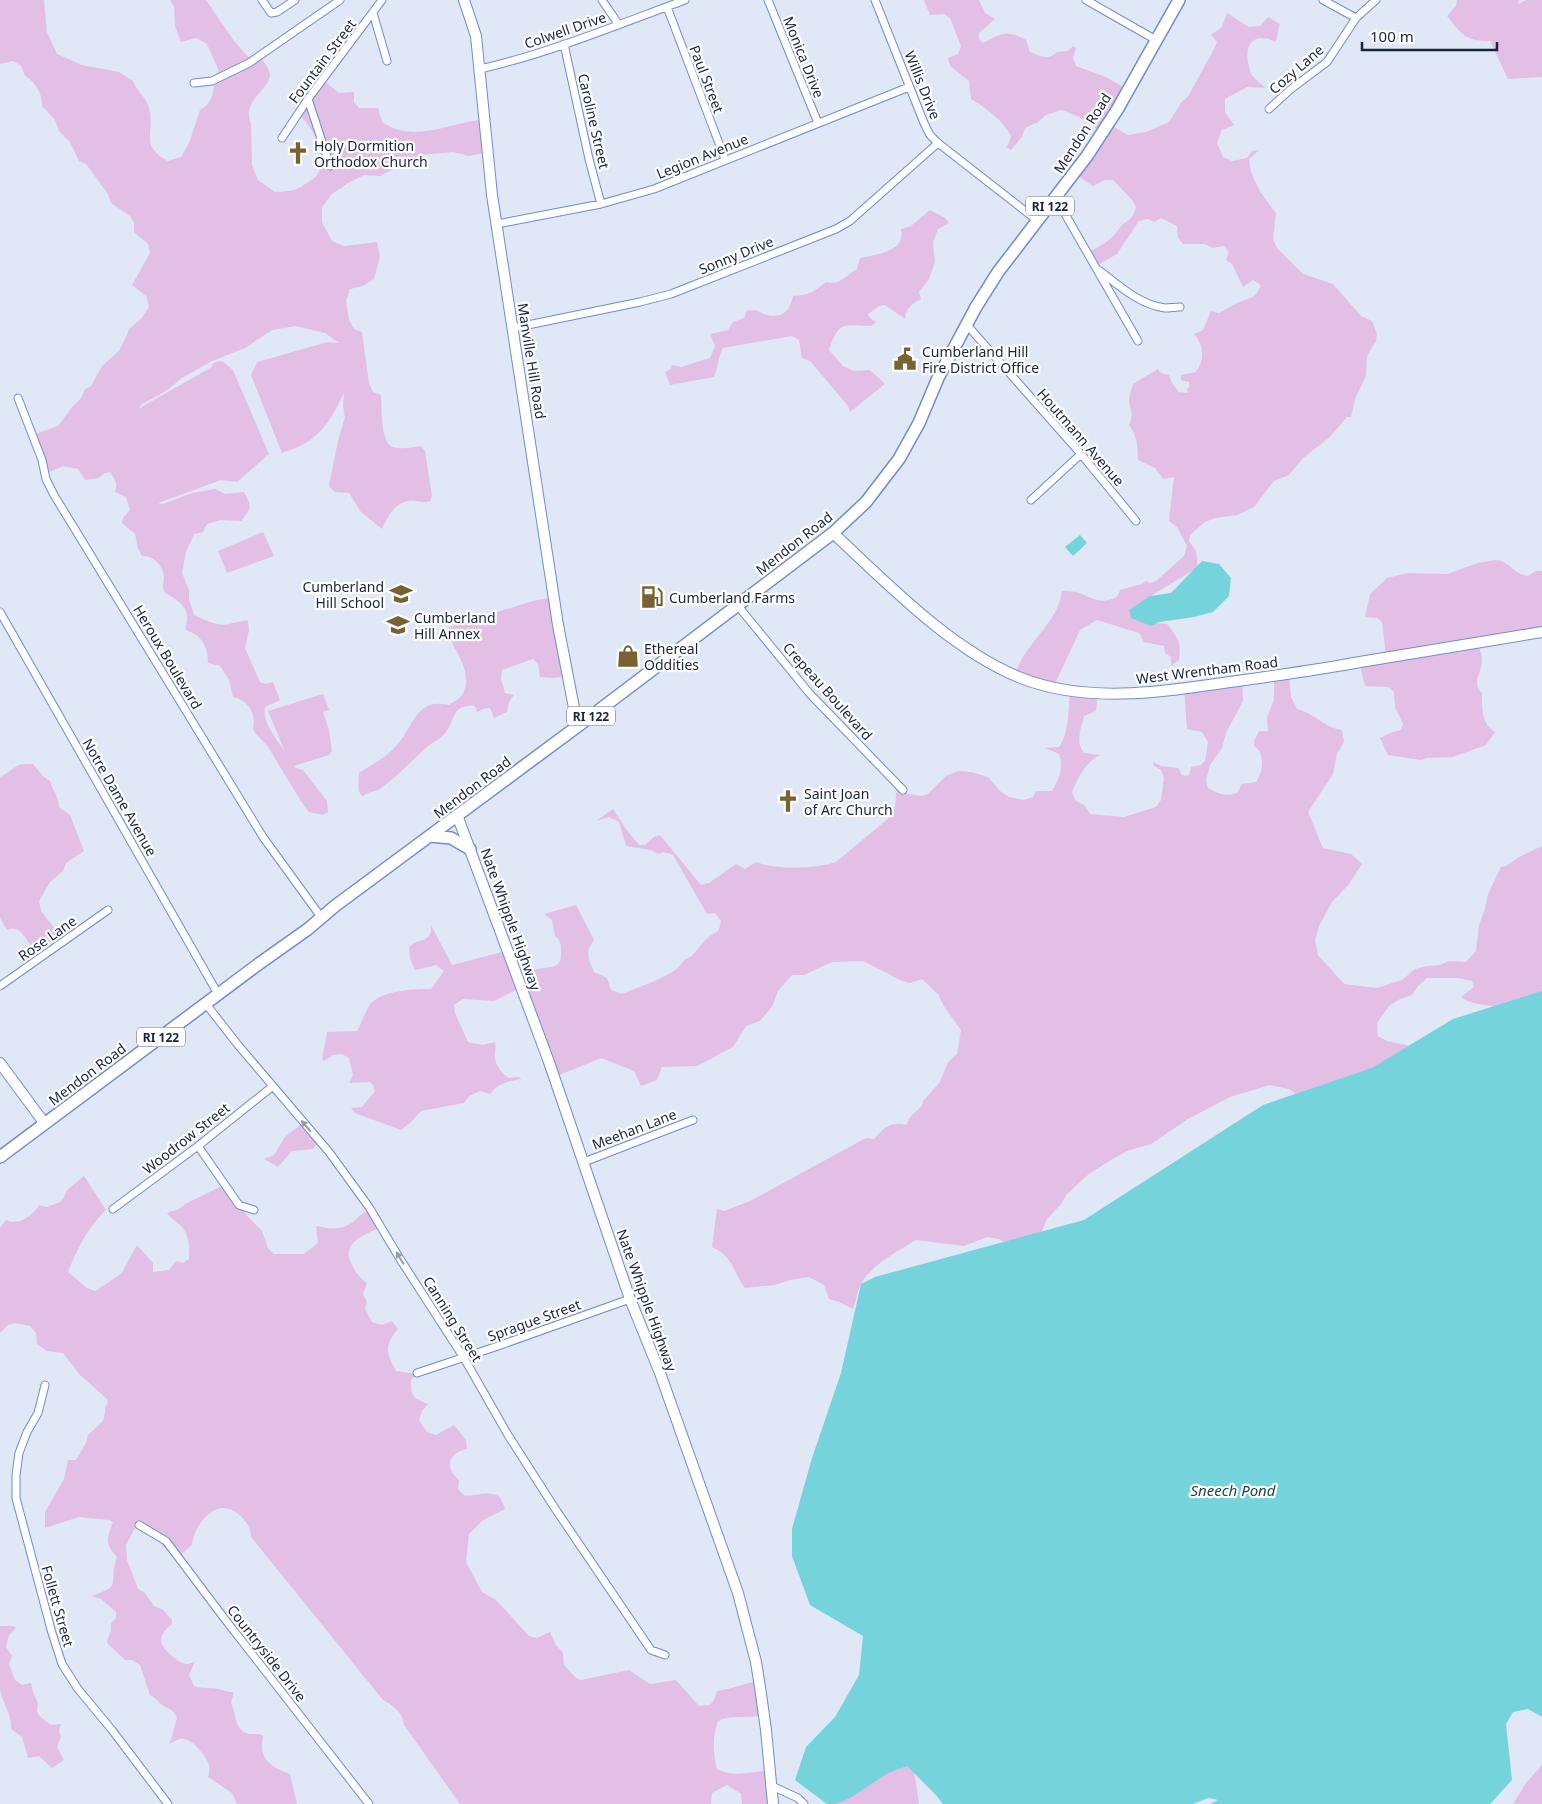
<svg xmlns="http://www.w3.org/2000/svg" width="1542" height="1804" viewBox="0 0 1542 1804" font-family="'Noto Sans',sans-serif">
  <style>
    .green { fill: #e3bfe6 }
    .water { fill: #75d3dc }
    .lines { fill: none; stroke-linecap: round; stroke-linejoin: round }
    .street-casing { stroke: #6c8dd0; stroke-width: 9 }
    .secondary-casing { stroke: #6c8dd0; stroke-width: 12 }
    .primary-casing { stroke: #6c8dd0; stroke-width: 14 }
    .street { stroke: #fff; stroke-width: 7 }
    .secondary { stroke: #fff; stroke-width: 10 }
    .primary { stroke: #fff; stroke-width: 11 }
    .oneway { fill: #979da9 }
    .labels { text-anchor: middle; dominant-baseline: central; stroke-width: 4.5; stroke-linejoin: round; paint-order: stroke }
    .shield { fill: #fff; stroke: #5d6679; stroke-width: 1 }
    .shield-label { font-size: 12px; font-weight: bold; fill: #182540 }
    .street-label { font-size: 14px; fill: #182540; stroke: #fff }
    .poi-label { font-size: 14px; fill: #182540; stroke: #fff; text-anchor: start }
    .water-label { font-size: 15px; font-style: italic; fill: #1a464a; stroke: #fff }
  </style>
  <rect width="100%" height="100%" fill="#e0e7f6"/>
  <path class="green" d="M0 0H44L47 32 57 54 82 65 119 72 133 81C137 91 146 97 149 108 156 133 138 145 168 161L181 157 189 143 200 110C214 103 214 89 215 75L219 71 207 44 196 38 181 42 175 26 174 7 170 0H206L234 41 250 59 258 55C262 60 270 68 270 75 269 91 241 100 251 124L252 165 258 180 275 192C293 191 296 191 311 180 313 179 315 178 317 175 329 160 313 122 297 115L323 80 339 93 354 92V102L359 108H378L382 122C415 144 447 123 481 120L484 153 469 156 453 152 421 155 380 176 364 175 348 183 332 194 322 207V222L332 241 344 246 377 242 380 256 374 279 363 286 350 289 346 301 349 320 354 329 362 332 369 383 373 392 381 395C382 407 380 443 393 447 401 450 413 447 421 446L425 451 432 496 430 501C423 504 417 500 410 501 394 502 388 517 382 529L361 512 349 493C340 492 334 495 329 485L338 441 345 417 343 406 344 393C328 425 318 442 282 453L251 375 257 362 328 342 339 343 325 333 296 326 272 330 245 348 212 361 182 378 166 391 142 404 138 409 212 367 213 363 222 361 233 370 269 454 237 482 221 480 158 503 163 504 192 493 215 489 225 494 244 492C252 507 252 507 241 521L221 520 207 524 203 532 194 534 186 552 182 573 189 590V599L194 615C205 620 217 627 229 624 236 623 241 620 248 621L249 630 245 648 260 682 266 684 273 682 280 700 265 707C261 722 278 740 285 752L268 711 323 694 329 710 323 712 329 730 332 751 329 755 294 766 296 768 303 770 327 801 328 812 323 815 309 812 303 804C291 786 280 766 268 747 263 740 256 736 253 729 257 714 248 700 233 697L229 680 220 666 208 663C208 646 202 636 186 630 185 625 188 622 187 617 186 604 176 599 165 593 161 583 164 585 164 577 163 565 153 555 142 556L138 548 135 534 122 523 123 518 130 510 126 497 115 492C118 484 115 479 110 472L105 473 98 478 85 480 78 469 63 466 45 474 32 435 58 426 72 407 81 398 85 389 91 386 102 366 119 351 127 335 129 329 141 319 149 307 147 297 132 285 150 253 148 244 134 232V223L130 216 111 203 108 194 86 164 79 161 70 142 59 131 55 120 42 106C43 95 35 81 25 76L21 66 13 61 0 64Z
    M924 0H979L985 13 995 19 979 33V39L983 43C1002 33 1006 29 1026 40L1030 52C1040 56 1048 61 1057 52L1068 51 1073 46 1076 48 1073 58 1076 66 1106 77 1125 88 1107 123 1128 135 1146 132 1169 122 1181 103 1189 95 1215 47 1217 42 1211 35 1222 27 1227 13 1249 27 1260 26 1268 17 1280 24C1277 30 1279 37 1275 42 1257 32 1244 42 1248 62 1249 66 1250 71 1251 74 1255 79 1261 84 1266 88L1247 87 1225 99V112L1234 125 1222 130 1217 143 1223 157 1232 161 1247 158 1252 151 1259 150 1249 159C1250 179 1264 198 1276 213L1273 239 1277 248 1303 274 1333 284 1361 316 1372 321 1377 334 1376 341 1367 356 1366 376 1355 399 1351 417H1347L1330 437 1303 458 1289 475 1274 481 1254 507 1237 515 1215 518 1205 522 1190 535 1189 541 1196 551 1198 567C1180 579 1160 589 1142 602L1145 622 1167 624C1177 637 1182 643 1179 660L1171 666V657L1165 653 1164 646 1144 642 1139 633 1097 620 1080 630 1054 686 1016 673C1025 642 1058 624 1062 591 1068 591 1076 591 1082 594 1096 600 1101 604 1117 597L1120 590 1142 584 1146 581 1150 583 1156 581 1184 556 1187 546 1177 527 1169 521 1174 477 1163 479 1155 468 1138 460C1138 446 1137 436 1129 425 1134 413 1131 412 1129 401 1129 396 1132 389 1133 384L1158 369 1161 373 1169 375 1172 383 1179 392 1187 393 1188 390 1186 389 1189 387V382L1181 380V375L1196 372C1205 359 1204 346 1194 334L1203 330 1211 311 1219 313C1225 310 1231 306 1237 303 1250 297 1255 300 1261 285L1253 280 1243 287 1232 264 1226 260 1229 252 1224 246 1213 248 1205 244H1183L1178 238 1177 226 1161 218 1154 222 1148 219 1139 221 1117 254 1094 267 1087 253C1100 246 1111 241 1119 229 1127 218 1132 223 1136 207L1133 201 1113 180H1105L1093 186 1074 173 1100 131 1079 117 1062 110 1046 115 1038 122 1025 128 1022 137 1011 150 1006 147 1008 145 1011 136C1003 120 986 108 971 99L969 81 950 66 948 58 958 54 961 46 950 18 944 14 930 15Z
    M1457 0H1519L1518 4 1526 0H1542V77L1508 79 1490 41C1465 41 1462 35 1447 16L1456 6Z
    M930 210 945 218 949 223 938 229 933 242 935 262 929 279 919 292 921 299C911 304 906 309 905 319L885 305 879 306 868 314 869 317 876 322 871 326C842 325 839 321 829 350L843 366 854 371 870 370 885 384 850 412 848 406 810 361 802 358 799 340 792 336 723 348C718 357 718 368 714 377L670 385 665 372 671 369 672 365 681 367 710 358 715 346 710 334 728 330 733 322 744 318 747 311C759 309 757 312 767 315 783 319 790 310 793 296 808 296 815 291 826 282 840 286 846 275 857 269L860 258C874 255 907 252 901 229L911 226Z
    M263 532 274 556 227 573 218 551Z
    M1495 560C1511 561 1512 574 1528 576L1536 571H1542V632L1478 644C1480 649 1482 656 1482 661 1482 672 1471 684 1482 693 1482 708 1481 723 1495 732L1486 745 1453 757 1427 758 1421 760 1388 755 1380 738 1390 733 1401 730 1403 724 1395 707 1394 692 1388 687 1365 686 1360 666 1386 656 1382 622 1377 618 1365 617 1370 594 1387 578 1408 573 1447 574 1478 563Z
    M550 598 563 677 553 678 540 677 538 664 533 659 502 670 501 679 505 693 514 695 509 702 507 712 494 718 490 708H486L477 712 475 706C453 703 455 719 446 732 442 738 433 742 428 746 412 760 398 776 381 788 375 792 369 791 363 796 356 792 359 781 359 773 371 765 387 757 396 746 414 726 416 697 449 705 453 702 459 699 462 695 472 680 462 660 454 647 451 641 450 633 449 627L533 601Z
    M1289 674 1291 697 1297 709C1316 714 1323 727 1342 730L1344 742 1337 754 1333 774 1308 812C1314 824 1317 836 1323 848L1351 854 1362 864 1349 884 1332 902 1319 926 1315 941 1318 955 1344 984 1377 988 1402 980 1415 969 1427 966 1440 965 1449 961 1466 962 1476 951 1479 925 1485 909 1488 894 1501 867 1506 866 1519 857 1542 846V1005L1538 1007C1520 1007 1475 1009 1461 997L1474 987 1472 981 1458 978H1427L1418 986 1412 995 1400 999 1389 1006 1377 1023 1378 1036 1387 1041 1410 1046 1413 1051 1305 1101 1289 1089 1270 1085 1230 1097 1188 1119 1151 1144 1127 1151 1111 1160 1089 1174 1067 1194 1061 1204 1047 1219 1038 1240 1010 1246 999 1239 987 1237 964 1246 916 1240C897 1252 870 1265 860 1286 857 1293 856 1301 853 1309L839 1302 829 1299 824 1285 809 1277 790 1280 775 1285 745 1288C732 1271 734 1257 712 1247L717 1209 724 1211 750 1201 866 1138 874 1139C884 1128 890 1121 906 1125L911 1116 922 1106 923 1101 940 1082 948 1062 957 1054 961 1030 945 1008 938 994 922 979 910 983 902 981 863 961 832 962 804 975H792L778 991 772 1007 760 1021 746 1026 733 1047 697 1066 662 1067 657 1080 641 1086 634 1071 601 1058 552 1078 518 989 494 1001 463 999 454 1005 455 1013 468 1042 482 1045 495 1042C496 1047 495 1049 495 1055 494 1064 502 1074 509 1078L518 1077 522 1079C509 1081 498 1083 490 1094L480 1091 469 1096 464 1103 421 1111 410 1123 401 1130 355 1113 351 1108 362 1107 375 1091 373 1085 370 1082 349 1083 353 1075 349 1058 342 1054 333 1055 324 1061 322 1059 327 1032 357 1031C362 1023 364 1014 369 1006 380 990 414 989 431 989L444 971 436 965 415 970 410 959 409 947C418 937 433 944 431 925L452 965 506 951 516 978C523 975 531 970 538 969 553 966 562 970 561 950 561 944 560 940 555 936L552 920 544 914 576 905 594 940C584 953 589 959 594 972L607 978 611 990 622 994C638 987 678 975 684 960L692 956 706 939 719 930 721 921 715 913 707 914 673 855 664 852 658 854 651 850 626 846 619 822 609 817 596 821 613 809 626 829 639 845H645L654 837 660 835 701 885 709 883 736 864 745 869 756 862C777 870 816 869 836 862L890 817 895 807 897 784 908 794 922 796 928 794 946 776 958 771 971 772 988 777 1000 791 1009 797 1024 800 1033 797 1036 791H1052C1059 779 1064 767 1059 754L1045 748 1059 747C1070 731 1068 709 1070 690L1098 692 1096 711 1084 716C1081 728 1075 742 1084 753L1100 755C1086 761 1078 778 1072 792L1075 800 1085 806 1090 814 1124 817 1156 807 1161 800 1164 778 1161 770 1154 766 1153 762 1161 766 1178 768 1182 775 1185 776 1189 775 1191 767 1201 765 1205 761 1208 742 1202 732 1187 729 1184 689 1242 681 1243 701 1226 733 1222 748 1210 765 1206 781 1208 788C1219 794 1225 797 1237 793L1242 784 1256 782C1263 772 1266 753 1254 746V741L1259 731H1268L1267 718 1274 699V677Z
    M22 764H33L44 777 50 781C53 792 58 794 59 807L70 815 84 851 66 863 63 871 50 882 39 901 41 911 60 935 37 953C27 945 23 923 7 930L0 918V777C9 773 12 767 22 764Z
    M303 1123 319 1141 313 1149 292 1151 278 1167 264 1159 274 1155 285 1137Z
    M84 1176 106 1210C87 1229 78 1247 68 1272L87 1288 95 1291 121 1274 137 1245 153 1263V1272L169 1270 176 1261 183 1263 189 1259C190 1246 189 1233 179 1224 174 1220 170 1218 167 1213L179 1209 185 1204 222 1186 231 1191 248 1217 262 1231 268 1248 274 1254H304L318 1243 316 1226C327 1228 337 1231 348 1225 357 1221 359 1213 371 1209L380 1227C364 1236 340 1242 352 1265 356 1273 360 1278 367 1283L363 1294 367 1302 365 1309 372 1322 382 1325 392 1321 398 1329C384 1346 386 1352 396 1371L417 1374 411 1380C411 1397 413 1398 428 1404L422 1411 419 1420 427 1432 436 1435 454 1425 466 1440 467 1449C448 1453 444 1467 459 1480L458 1489 465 1496C479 1496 488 1490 500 1497L505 1509 482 1521 469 1534 466 1562 482 1592 496 1600 529 1636 537 1638 550 1632 556 1645 563 1653 564 1665 576 1678 581 1680 629 1670 650 1684 676 1680 699 1706 710 1705 714 1700 717 1691 728 1689 756 1681 760 1716C746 1718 728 1715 718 1721 712 1737 713 1753 717 1769 731 1777 751 1773 767 1770L769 1804H742L741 1794 727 1785 712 1793 711 1804H460L404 1725C402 1712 395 1707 383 1700L251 1537C252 1525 237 1508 224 1508 207 1508 193 1530 192 1545L175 1559 159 1542 135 1528 126 1545 127 1560 138 1589 144 1592 154 1606 163 1610 172 1620V1624C167 1628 161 1633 161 1641 162 1649 179 1664 187 1664 188 1664 194 1662 195 1661L189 1675 194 1686C203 1689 209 1687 218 1689 224 1690 228 1693 234 1692L231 1703C237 1715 233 1728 248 1734H260L263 1736C258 1759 271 1767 290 1774L297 1804H237L232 1793 208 1777C209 1773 210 1769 209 1765 207 1757 193 1740 184 1739 179 1738 174 1742 169 1744 173 1736 174 1727 177 1718 171 1706 169 1711 161 1704 157 1700 155 1698 150 1695L140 1665 132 1660H125L108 1644 107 1641 111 1630V1623L116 1618V1612L101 1599 91 1596C125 1585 107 1584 117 1557 104 1543 107 1539 113 1522L109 1520 79 1517 45 1528V1512L64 1479 68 1460H76L86 1443 88 1435 103 1421 105 1413V1408L108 1402 107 1399 80 1375 63 1353 47 1351 37 1344 36 1333 30 1326 15 1323 8 1325 0 1333V1228L6 1220C18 1226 33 1216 39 1205L47 1207 60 1202 64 1197 67 1190Z
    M0 1626H13L16 1628 9 1635 6 1647 12 1656 9 1664 15 1680 22 1685 31 1683 33 1692 38 1703 37 1711 39 1716 51 1725 61 1724 59 1731 61 1737 57 1747 64 1760 52 1768 39 1756 28 1758 22 1737 11 1729C12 1713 2 1703 0 1689 0 1668 0 1646 0 1626Z
    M910 1765 914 1770 919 1804H833L877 1770Z
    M1542 1765V1804H1513L1526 1783Z"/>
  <path class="water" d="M1080 535 1087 543 1073 556 1065 547Z
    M1202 561 1219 564 1231 578 1229 596 1213 612 1194 617 1159 622 1151 626 1131 618 1129 610 1150 596 1171 593Z
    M1542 991V1717L1528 1709 1513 1712 1506 1724 1512 1780 1490 1804H1210L1218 1800 1208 1798 1193 1804H943L935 1794 907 1766 888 1773 850 1798 836 1804H827L795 1780 806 1747 835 1717 859 1675 863 1636 810 1605 792 1556V1529L812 1458 841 1373 861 1284 875 1277 1084 1220 1263 1105 1372 1068 1453 1019Z"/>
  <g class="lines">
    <defs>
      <path id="street" d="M262 0 271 13 277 12 295 0
        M602 0 619 25
        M768 0 818 123
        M875 0 924 123 930 135 938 143 1038 221
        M1086 0 1156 40
        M1323 0 1356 18
        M667 7 725 159
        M373 13 387 61
        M564 44 589 159 601 204
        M480 69C550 53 617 25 685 0
        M194 83 212 81 249 63 340 0
        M308 99 330 166
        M1269 109 1291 89 1327 62 1356 18 1376 0
        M282 138 308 99 382 0
        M1055 200 1061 207 1138 341
        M497 224 601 204 654 189 909 87
        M1100 271C1118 285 1140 305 1165 308 1170 308 1175 307 1180 307
        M967 325 1081 454 1136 521
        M513 328 640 302 671 294 836 229 850 221 938 143
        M18 398 42 460 46 479 54 495 263 837 321 917
        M1031 500 1081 454
        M738 606 810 694 903 790
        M0 612 218 994
        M0 986 108 910
        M206 1004 238 1045 329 1152 369 1207 400 1259 464 1358 508 1435 554 1507 651 1650 665 1655
        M198 1146 239 1205 254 1210
        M584 1162 693 1120
        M113 1209 198 1146 273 1086
        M417 1373 495 1347 630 1299
        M45 1385 38 1413 27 1432 19 1453 16 1475V1498L52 1633 62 1664 78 1689 112 1730 168 1804
        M139 1525 166 1541 224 1618 369 1804
        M772 1786 798 1798 804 1804"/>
      <path id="secondary" d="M464 0 476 36 492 195 558 625 575 713 582 723
        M833 533C888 584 951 650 1021 678 1087 704 1162 692 1230 682 1274 676 1317 670 1360 662 1420 652 1481 642 1542 632
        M457 815 549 1062 630 1299 660 1373 738 1593 756 1662 760 1687 766 1730 773 1804
        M0 1063 45 1124"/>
      <path id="primary" d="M430 836 451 838 470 849
        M0 1157 260 963 308 929 335 906 582 723 833 533 866 502 899 459 919 423 938 378 976 307 998 272 1087 156 1117 110 1179 0"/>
    </defs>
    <use href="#street" class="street-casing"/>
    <use href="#secondary" class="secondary-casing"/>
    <use href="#primary" class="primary-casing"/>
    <use href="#street" class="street"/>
    <use href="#secondary" class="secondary"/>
    <use href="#primary" class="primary"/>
  </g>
  <defs><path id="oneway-solid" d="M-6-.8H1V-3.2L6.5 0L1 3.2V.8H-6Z" transform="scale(1.25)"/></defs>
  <g class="oneway">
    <use href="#oneway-solid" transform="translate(306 1126) rotate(-130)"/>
    <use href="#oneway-solid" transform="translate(400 1258) rotate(-122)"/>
  </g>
  <defs>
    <symbol id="church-bare" viewBox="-9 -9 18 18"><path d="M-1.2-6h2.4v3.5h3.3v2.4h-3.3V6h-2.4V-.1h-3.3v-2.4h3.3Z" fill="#796232" stroke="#fff" stroke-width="2.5" paint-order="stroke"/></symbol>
    <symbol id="civic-bare" viewBox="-9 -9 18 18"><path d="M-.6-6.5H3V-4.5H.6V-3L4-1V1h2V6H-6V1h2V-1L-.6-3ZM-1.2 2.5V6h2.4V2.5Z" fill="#796232" stroke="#fff" stroke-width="2.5" paint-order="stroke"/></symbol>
    <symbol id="school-bare" viewBox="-9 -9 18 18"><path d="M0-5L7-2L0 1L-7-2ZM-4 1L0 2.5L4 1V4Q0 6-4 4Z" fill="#796232" stroke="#fff" stroke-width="2.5" paint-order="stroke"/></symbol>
    <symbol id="fuel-bare" viewBox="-9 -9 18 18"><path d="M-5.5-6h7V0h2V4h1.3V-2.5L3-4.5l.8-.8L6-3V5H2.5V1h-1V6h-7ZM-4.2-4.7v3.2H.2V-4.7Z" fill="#796232" stroke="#fff" stroke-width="2.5" paint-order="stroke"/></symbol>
    <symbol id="shop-bare" viewBox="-9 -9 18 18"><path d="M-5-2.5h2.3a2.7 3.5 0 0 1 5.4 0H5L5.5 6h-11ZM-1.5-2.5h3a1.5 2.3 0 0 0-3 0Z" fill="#796232" stroke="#fff" stroke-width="2.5" paint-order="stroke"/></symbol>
  </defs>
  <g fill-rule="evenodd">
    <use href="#church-bare" x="282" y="137" width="32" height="32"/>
    <use href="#civic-bare" x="889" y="343" width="32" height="32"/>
    <use href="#school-bare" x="385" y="578" width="32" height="32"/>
    <use href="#fuel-bare" x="636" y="581" width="32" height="32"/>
    <use href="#school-bare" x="382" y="609" width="32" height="32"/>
    <use href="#shop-bare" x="612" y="640" width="32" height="32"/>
    <use href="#church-bare" x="772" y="785" width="32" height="32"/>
  </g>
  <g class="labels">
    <g class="shield">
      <rect x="1026" y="196.5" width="48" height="19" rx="4"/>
      <rect x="567" y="706.5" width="48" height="19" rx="4"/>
      <rect x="137" y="1027.5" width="48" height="19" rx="4"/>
    </g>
    <g class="shield-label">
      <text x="1050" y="206">RI 122</text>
      <text x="591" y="716">RI 122</text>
      <text x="161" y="1037">RI 122</text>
    </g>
    <g class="street-label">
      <text transform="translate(565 30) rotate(-19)">Colwell Drive</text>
      <text transform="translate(804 57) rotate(68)">Monica Drive</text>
      <text transform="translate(322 61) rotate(-53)">Fountain Street</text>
      <text transform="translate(1296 69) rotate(-41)">Cozy Lane</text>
      <text transform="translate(707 79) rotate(69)">Paul Street</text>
      <text transform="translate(923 85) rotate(68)">Willis Drive</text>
      <text transform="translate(594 121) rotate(77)">Caroline Street</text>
      <text transform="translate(1082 133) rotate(-57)">Mendon Road</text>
      <text transform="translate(702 156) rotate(-22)">Legion Avenue</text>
      <text transform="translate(736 255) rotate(-22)">Sonny Drive</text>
      <text transform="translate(532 361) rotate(81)">Manville Hill Road</text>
      <text transform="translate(1081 437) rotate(49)">Houtmann Avenue</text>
      <text transform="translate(794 543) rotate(-38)">Mendon Road</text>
      <text transform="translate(168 657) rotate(59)">Heroux Boulevard</text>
      <text transform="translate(1207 670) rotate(-7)">West Wrentham Road</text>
      <text transform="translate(828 691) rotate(48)">Crepeau Boulevard</text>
      <text transform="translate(472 787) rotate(-37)">Mendon Road</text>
      <text transform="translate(120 797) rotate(60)">Notre Dame Avenue</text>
      <text transform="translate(511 919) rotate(70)">Nate Whipple Highway</text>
      <text transform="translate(47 938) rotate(-35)">Rose Lane</text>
      <text transform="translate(87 1074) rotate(-37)">Mendon Road</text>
      <text transform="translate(634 1129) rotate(-21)">Meehan Lane</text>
      <text transform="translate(186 1138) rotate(-38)">Woodrow Street</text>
      <text transform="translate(647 1300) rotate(70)">Nate Whipple Highway</text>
      <text transform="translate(453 1319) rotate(58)">Canning Street</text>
      <text transform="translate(534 1320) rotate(-20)">Sprague Street</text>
      <text transform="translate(58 1606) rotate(74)">Follett Street</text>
      <text transform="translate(267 1653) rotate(52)">Countryside Drive</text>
    </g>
    <g class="poi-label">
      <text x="314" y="145">Holy Dormition<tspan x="314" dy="16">Orthodox Church</tspan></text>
      <text x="922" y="351">Cumberland Hill<tspan x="922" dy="16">Fire District Office</tspan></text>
      <text x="384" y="586" text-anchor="end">Cumberland<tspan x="384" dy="16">Hill School</tspan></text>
      <text x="669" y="597">Cumberland Farms</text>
      <text x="414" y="617">Cumberland<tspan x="414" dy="16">Hill Annex</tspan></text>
      <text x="644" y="648">Ethereal<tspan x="644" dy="16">Oddities</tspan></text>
      <text x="804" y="793">Saint Joan<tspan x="804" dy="16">of Arc Church</tspan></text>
    </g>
    <g class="water-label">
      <text x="1233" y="1490">Sneech Pond</text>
    </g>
  </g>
  <path d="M1362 42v8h135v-8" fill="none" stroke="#182540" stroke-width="2.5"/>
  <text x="1370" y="42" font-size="15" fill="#182540" stroke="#ffffff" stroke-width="4" paint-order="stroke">100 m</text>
</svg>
